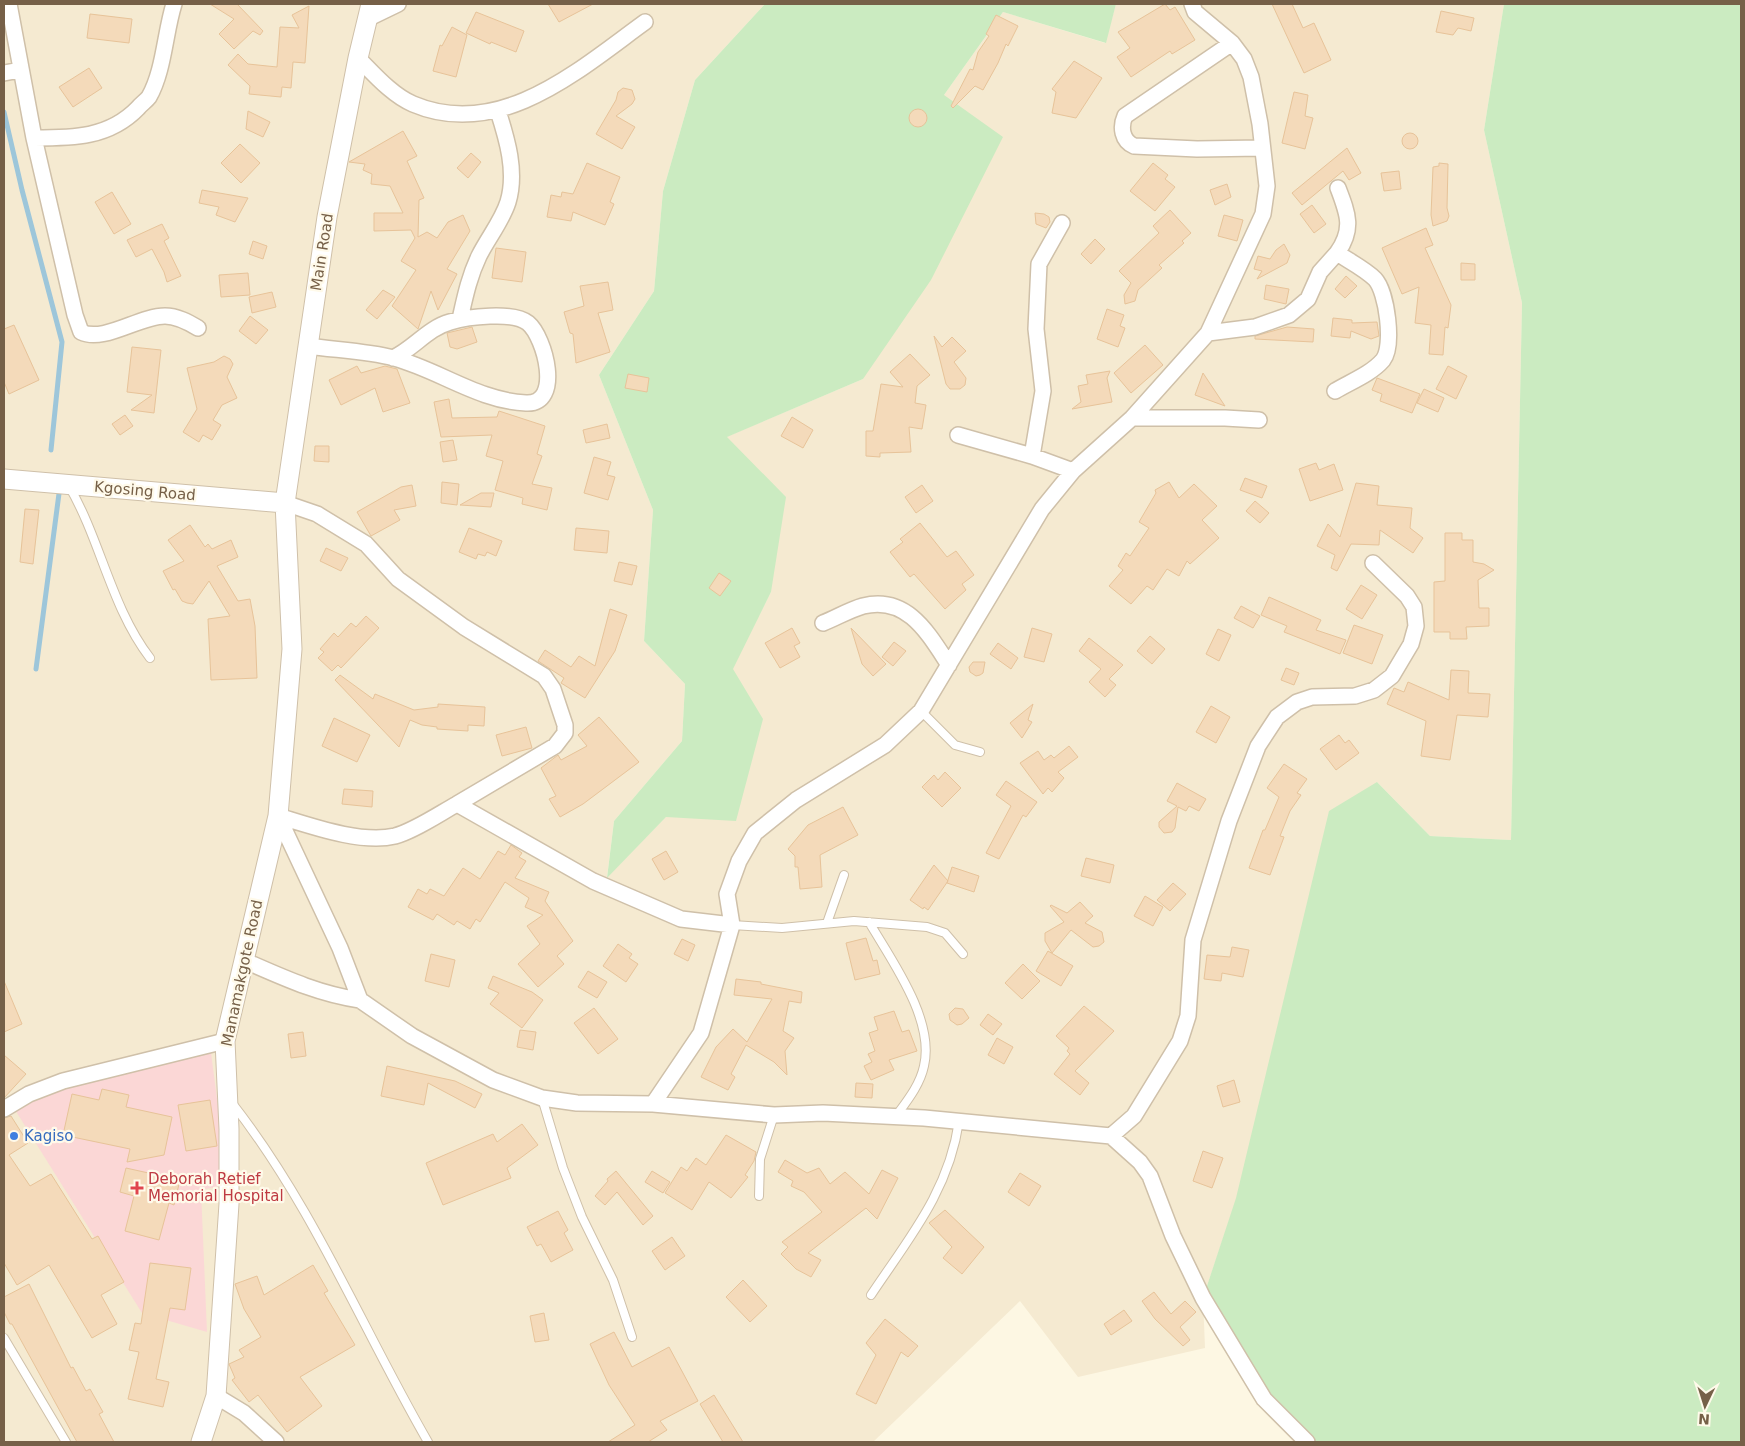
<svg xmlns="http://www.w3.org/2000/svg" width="1745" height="1446" viewBox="0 0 1745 1446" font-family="'DejaVu Sans',sans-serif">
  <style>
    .residential { fill: #f5ead1 }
    .medical { fill: #fbd7d6 }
    .green { fill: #cbebc1 }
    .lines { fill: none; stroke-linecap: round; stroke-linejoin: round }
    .stream { stroke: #9dc6da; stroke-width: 5 }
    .building { fill: #f4daba; stroke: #e7c399 }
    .service-casing { stroke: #cfc0a9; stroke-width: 10 }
    .minor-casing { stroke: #cfc0a9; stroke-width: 18 }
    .tertiary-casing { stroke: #cfc0a9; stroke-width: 21 }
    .service { stroke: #fff; stroke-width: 8 }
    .minor { stroke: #fff; stroke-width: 15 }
    .tertiary { stroke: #fff; stroke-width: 19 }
    .shop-dot { fill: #3f7fe0; stroke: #fffaea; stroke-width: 2 }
    .health-dot { fill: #e0444e; stroke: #fffaea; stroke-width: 2 }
    .labels { text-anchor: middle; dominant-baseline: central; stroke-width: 4.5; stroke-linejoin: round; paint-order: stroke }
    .street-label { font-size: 15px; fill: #766048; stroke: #fffaea }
    .shop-label { font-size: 15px; fill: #366cbe; stroke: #fffaea; text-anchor: start }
    .health-label { font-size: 15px; fill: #be3a42; stroke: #fffaea; text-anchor: start }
  </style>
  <rect width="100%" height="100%" fill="#fdf7e3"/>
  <path class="residential" d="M4 4H765L695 80 663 191 654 291 599 375 653 510 644 641 685 684 682 741 614 821 607 877 762 719 732 669 771 592 726 437 863 379 944 95 1003 12 1105 43 1116 4H1504L1484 130 1522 303 1511 840 1430 836 1377 782 1203 1298 1205 1348 1078 1377 1020 1301 873 1442H4Z"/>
  <path class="medical" d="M210 1045 223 1145 220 1186 201 1190 207 1332 142 1313 12 1105 29 1094Z"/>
  <path class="green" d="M765 4H1116L1106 43 1003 12 944 95 1003 137 931 280 863 379 727 437 786 497 771 592 733 669 763 719 736 821 666 817 607 878 614 821 682 741 685 684 644 641 653 510 599 375 654 291 663 191 695 80Z
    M1504 4H1741V1442H1307L1264 1399 1203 1298 1236 1198 1329 811 1377 782 1430 836 1511 840 1522 303 1484 130Z"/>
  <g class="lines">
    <path class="stream" d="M4 112 22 190 62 342 51 450
      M36 669 60 486"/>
  </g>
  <path class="building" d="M210 4H237L263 31 260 35 253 31 234 49 219 34 234 19Z
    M548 4H593L559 22Z
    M1165 4 1170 10 1175 7 1195 40 1172 54 1170 51 1131 77 1117 57 1130 48 1118 32Z
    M1272 4H1292L1303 28 1314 23 1331 60 1304 73Z
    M309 6 305 63 293 62 291 88 282 87 281 97 249 94 250 86 228 65 238 54 248 64 277 67 280 27 299 28 292 15Z
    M1441 11 1474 18 1471 31 1458 28 1453 35 1436 32Z
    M476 12 524 31 516 52 491 42 490 44 466 33Z
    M90 14 132 19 129 43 87 38Z
    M996 15 1018 26 1008 46 1006 44 998 63 983 90 975 86 953 108 951 106 970 69 973 70 978 52 989 36 986 34Z
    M452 27 467 35 456 77 433 71 440 45 442 46Z
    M1074 61 1102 78 1076 118 1052 113 1056 92 1052 89Z
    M89 68 102 88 73 107 59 87Z
    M623 88 632 90 635 99 632 104 616 116 635 127 622 149 596 134 616 100 618 92Z
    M1294 92 1308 95 1305 116 1313 118 1305 149 1282 143Z
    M909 118a9 9 0 1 1 18 0a9 9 0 1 1-18 0Z
    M248 111 270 122 263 137 246 129Z
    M403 131 417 156 407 161 424 198 419 200 418 237 427 232 437 238 448 222 463 215 470 231 447 269 457 274 438 310 431 291 418 329 392 306 416 270 401 261 415 238 411 230 374 231V213H403L390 186 371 184 372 174 363 170 365 164 349 162Z
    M1402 141a8 8 0 1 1 16 0a8 8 0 1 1-16 0Z
    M240 144 260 163 241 183 221 163Z
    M1347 148 1361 173 1349 180 1343 171 1302 205 1292 193Z
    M471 153 481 162 468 178 457 168Z
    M587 163 620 177 610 202 614 204 605 225 573 212 571 221 547 217 551 195 561 197 562 192 573 194Z
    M1153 163 1168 175 1165 179 1175 187 1155 211 1130 191Z
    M1439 163 1448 164 1447 208 1449 216 1447 221 1433 226 1431 215 1433 167 1439 166Z
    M1399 171 1401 189 1384 191 1381 173Z
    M1227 184 1231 197 1215 205 1210 190Z
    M202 190 248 198 235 222 216 215 219 207 199 203Z
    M112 192 131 224 114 234 95 202Z
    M1312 205 1326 224 1314 233 1300 214Z
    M1170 210 1191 233 1182 241 1184 243 1159 265 1162 268 1138 290 1135 301 1125 304 1124 295 1131 283 1119 271 1159 233 1153 226Z
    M1035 213 1044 214 1049 217 1050 222 1046 228 1036 224Z
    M1224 215 1243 220 1237 241 1218 236Z
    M162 224 169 238 164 241 181 276 167 282 164 272 152 249 136 257 127 240Z
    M1426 228 1433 245 1425 248 1451 305 1448 328 1445 327 1443 355 1429 354 1431 325 1415 323 1419 287 1402 294 1382 248Z
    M1095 239 1105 249 1091 264 1081 254Z
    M253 241 267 246 263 259 249 254Z
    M1284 244 1290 255 1287 263 1257 279 1262 271 1254 269 1258 256 1270 259 1276 250Z
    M496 248 526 252 522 282 492 278Z
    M1461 263 1475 264V280H1461Z
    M248 273 250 295 221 297 219 275Z
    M1346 276 1357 286 1345 298 1335 289Z
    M608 282 613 310 598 313 610 352 576 363 573 334 570 333 564 312 584 306 580 286Z
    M1266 285 1289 289 1286 304 1264 299Z
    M383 290 395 297 377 319 366 310Z
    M272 292 276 307 252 313 249 297Z
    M1107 309 1124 315 1120 326 1125 328 1118 347 1097 339Z
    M250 316 268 330 256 344 239 331Z
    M1333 318 1352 320V323L1377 322 1379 336 1371 339 1351 331 1350 338 1331 336Z
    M14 325 39 380 9 394 4 382V329Z
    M472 327 477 342 457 349 450 347 447 333Z
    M1287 327 1314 329 1313 342 1255 339V336Z
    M934 336 942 347 952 337 966 351 954 362 966 378 965 385 960 389H950L946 384Z
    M1145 345 1163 365 1131 393 1114 373Z
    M132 347 161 350 154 413 131 410 152 395 127 392Z
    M910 354 930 375 917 386 915 403 926 405 922 429 909 427 911 452 880 453V457L866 456V431H873L881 384 903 387 890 372Z
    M224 356 230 359 233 364 227 377 237 398 222 405 213 420 221 425 212 440 203 435 199 442 183 432 197 409 187 368 214 362Z
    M357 366 361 373 385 366 397 369 410 403 383 412 375 388 341 405 329 380Z
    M1448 366 1467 376 1456 399 1436 389Z
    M1110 371 1107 378 1112 402 1072 409 1081 402 1078 386 1088 384 1086 375Z
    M1203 373 1225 406 1195 395Z
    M628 374 649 378 647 392 625 388Z
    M1377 378 1420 394 1412 413 1380 401 1382 394 1372 390Z
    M1424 389 1444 398 1438 412 1417 403Z
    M449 399 452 418 497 417 499 411 545 426 537 454 542 456 532 484 552 488 547 510 522 504 523 498 495 490 503 461 486 456 492 435 441 437 434 402Z
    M125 415 133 426 120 435 112 424Z
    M792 417 813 430 803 448 781 436Z
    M607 424 610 438 586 443 583 430Z
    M453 440 457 460 443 462 440 442Z
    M315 446H329V462L314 461Z
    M594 457 611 462 607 475 615 477 608 500 584 493Z
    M1316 463 1319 470 1334 464 1343 490 1310 501 1299 469Z
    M1245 478 1267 486 1262 498 1240 490Z
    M442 482 459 484 457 505 441 503Z
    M1169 482 1179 498 1194 484 1217 506 1202 520 1219 538 1190 564 1187 561 1179 576 1167 569 1153 590 1147 586 1131 604 1109 586 1123 570 1118 566 1126 553 1130 556 1149 528 1139 522 1156 493 1155 490Z
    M1356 483 1379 486 1377 505 1412 508 1410 528 1423 538 1413 553 1380 530 1379 545 1351 544 1337 571 1331 568 1335 555 1317 546 1328 524 1340 537Z
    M412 485 416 506 394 510 400 520 371 536 357 512 401 487Z
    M922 485 933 501 916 513 905 497Z
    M481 493H494L491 507 460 505Z
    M1255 501 1269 513 1260 523 1246 511Z
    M25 509 39 510 33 564 20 562Z
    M920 523 947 557 956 551 974 575 962 584 966 590 945 609 914 574 910 577 890 552 903 542 900 539Z
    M190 525 205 547 208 544 212 549 231 540 238 557 217 566 238 601 250 599 255 626 257 678 211 680 208 619 230 616 209 581 193 604 187 603 182 601 175 589 173 590 163 571 184 561 168 540Z
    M469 528 502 541 496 556 487 552 485 556 478 554 476 559 459 552Z
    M576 528 609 531 607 553 574 550Z
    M1445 533H1462V540H1473V562L1484 564 1494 570 1478 580 1479 608H1489V626L1466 627 1467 639H1450V632H1434V582L1445 581Z
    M326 548 348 558 341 571 320 561Z
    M619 562 637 566 632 585 614 581Z
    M719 573 731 581 720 596 709 588Z
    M1361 585 1377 595 1362 619 1346 609Z
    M1269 597 1321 620 1316 630 1346 640 1340 654 1284 632 1287 626 1261 615Z
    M1241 606 1260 616 1253 628 1234 618Z
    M610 609 627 615 615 651 585 698 561 683 564 678 538 661 545 650 571 667 579 656 595 666Z
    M366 616 379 628 341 668 338 665 332 671 318 658 324 652 320 649 334 633 338 637 351 623 356 627Z
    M1354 625 1383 635 1372 664 1343 653Z
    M792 628 800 643 794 646 800 657 780 668 765 643Z
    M851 628 886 664 873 676 862 664Z
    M1032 628 1052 634 1044 662 1024 657Z
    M1218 629 1231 635 1219 661 1206 654Z
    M1150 636 1165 649 1152 664 1137 651Z
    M1089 638 1123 665 1109 679 1116 685 1105 697 1089 682 1101 669 1079 651Z
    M894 642 906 651 893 666 882 657Z
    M998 643 1018 658 1011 669 990 654Z
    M973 662H985L983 673 980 675 976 676 970 672 969 667Z
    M1286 668 1299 673 1294 685 1281 680Z
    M1451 670 1469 671 1468 693 1490 694 1488 717 1457 715 1450 760 1421 756 1426 721 1387 704 1394 688 1404 692 1408 682 1449 700Z
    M340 675 373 699 375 694 414 710 438 707V704L485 707 484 726 468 725V731L437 729V727L422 725 410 720 399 747 335 680Z
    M1033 704 1028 720 1032 722 1022 738 1010 723Z
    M1211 706 1230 717 1216 743 1196 732Z
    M599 717 639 762 583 804 560 817 549 799 556 796 541 768 558 755 561 760 587 746 578 735Z
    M334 718 370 735 357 762 322 746Z
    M526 727 532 748 502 756 496 735Z
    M1339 735 1345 743 1349 740 1359 753 1336 770 1320 749Z
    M1069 746 1078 757 1058 772 1064 778 1052 792 1048 788 1043 794 1020 763 1038 751 1044 760 1051 755 1054 758Z
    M1284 764 1307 779 1297 793 1301 795 1290 811 1280 836 1284 837 1270 875 1249 868 1263 830H1265L1279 797 1267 788Z
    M945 772 961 788 942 807 922 787 934 775 938 780Z
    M1006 781 1037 802 1026 817 1023 815 999 859 986 853 1011 806 996 795Z
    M1177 783 1206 799 1199 811 1189 806 1186 811 1178 807 1175 828 1172 832 1164 833 1159 827V822L1177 806 1167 801Z
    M344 789 373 791 372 807 342 804Z
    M843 807 858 835 820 855 822 887 800 889 798 867H795V856L788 849 808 825Z
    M511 845 522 853 519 857 526 861 515 878 549 892 545 901 573 941 557 956 564 964 538 987 518 964 540 944 527 926 543 915 525 907 529 898 505 882 480 922 476 919 470 929 457 921 454 925 437 914 433 920 408 907 418 889 427 894 430 889 444 896 463 868 480 879 498 851 505 855Z
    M666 851 678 872 664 880 652 859Z
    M1086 858 1114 865 1110 883 1081 876Z
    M934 865 948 881 928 910 924 907 923 909 910 900Z
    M952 867 979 876 974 892 947 883Z
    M1173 883 1186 894 1170 911 1157 900Z
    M1145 896 1163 907 1153 926 1134 916Z
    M1080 902 1093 916 1085 923 1102 932 1104 942 1099 946 1093 947 1071 930 1052 953 1045 941V933L1064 922 1050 906 1051 905 1067 913Z
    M866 938 873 961 877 960 880 974 855 980 846 943Z
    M682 939 695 945 688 961 674 954Z
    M618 944 632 954 629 958 638 964 626 982 603 966Z
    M1232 947 1249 950 1243 977 1222 973 1221 981 1204 979 1207 955 1230 957Z
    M1048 951 1073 966 1061 986 1036 971Z
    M431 954 455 960 449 987 425 981Z
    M1023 964 1040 981 1022 999 1005 983Z
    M588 971 607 982 597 998 578 987Z
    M493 976 532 992 543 1000 522 1028 490 1004 499 993 488 988Z
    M736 979 761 982V984L802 992 801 1003 789 1001 783 1031 794 1038 785 1051 787 1075 774 1062 746 1045 731 1074 735 1077 728 1090 701 1077 716 1047 733 1029 747 1042 772 999 734 995Z
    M4 981 22 1024 4 1032Z
    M1084 1006 1114 1031 1075 1071 1089 1083 1080 1095 1054 1074 1070 1054 1067 1051 1069 1048 1056 1036Z
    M594 1008 618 1039 598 1054 574 1023Z
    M955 1008 963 1009 969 1018 962 1024 957 1025 950 1020 949 1014Z
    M894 1011 902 1032 909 1030 917 1051 889 1060 894 1070 871 1080 864 1066 872 1062 868 1054 875 1051 869 1033 878 1030 874 1017Z
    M988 1014 1002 1024 993 1035 980 1025Z
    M520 1030 536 1032 533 1050 517 1047Z
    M303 1032 306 1056 291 1058 288 1034Z
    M997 1038 1013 1047 1004 1064 988 1055Z
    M4 1055 26 1074 4 1098Z
    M387 1066 455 1081 482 1094 475 1108 428 1083 424 1105 381 1096Z
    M1234 1080 1240 1102 1223 1107 1217 1086Z
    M856 1083 873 1084 872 1098 855 1097Z
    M102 1089 129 1095 126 1107 172 1117 164 1155 127 1162 130 1149 63 1135 72 1094 99 1100Z
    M210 1100 217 1146 186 1151 178 1105Z
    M11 1116 28 1143 9 1155 30 1186 51 1174 92 1239 98 1236 124 1282 101 1295 117 1324 92 1338 49 1265 17 1285 4 1263V1118Z
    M522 1124 538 1145 507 1168 511 1178 443 1205 426 1163 493 1134 497 1142Z
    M726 1135 756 1152 754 1161 745 1175 748 1177 731 1198 709 1182 692 1210 665 1193 681 1167 687 1171 696 1158 706 1165Z
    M1203 1151 1223 1158 1212 1188 1193 1181Z
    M785 1160 807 1173 819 1168 830 1184 845 1172 869 1194 882 1170 898 1178 877 1219 866 1208 808 1253 821 1260 811 1277 796 1269 781 1254 788 1247 782 1242 822 1212 804 1192 791 1186 793 1181 778 1172Z
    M126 1168 180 1180 174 1205 169 1203 159 1240 125 1231 134 1196 120 1192Z
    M616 1171 653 1216 643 1225 617 1192 605 1205 595 1196 608 1181 607 1179Z
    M652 1171 670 1182 663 1193 645 1182Z
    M1020 1173 1041 1186 1029 1206 1008 1192Z
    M945 1210 984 1247 962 1274 943 1258 952 1247 929 1223Z
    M558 1211 568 1230 564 1233 573 1250 551 1262 541 1244 537 1246 527 1227Z
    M672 1237 685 1256 665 1270 652 1251Z
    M150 1263 191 1268 185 1310 170 1308 156 1379 169 1382 163 1407 128 1399 139 1352 129 1350 135 1323 141 1324Z
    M313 1265 328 1291 324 1293 355 1345 300 1377 322 1406 287 1432 258 1395 249 1402 232 1380 235 1378 229 1364 244 1357 239 1350 261 1337 244 1309 235 1284 257 1276 264 1295Z
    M743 1280 767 1306 750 1322 726 1297Z
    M29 1284 71 1368 73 1367 86 1391 90 1389 103 1412 99 1414 114 1442H77L12 1324H10L4 1312V1297Z
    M1154 1292 1171 1314 1185 1301 1196 1312 1180 1327 1190 1340 1183 1346 1155 1319 1142 1301Z
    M1124 1310 1132 1321 1111 1335 1104 1324Z
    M544 1313 549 1340 535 1342 530 1316Z
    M885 1319 918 1346 908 1357 901 1352 876 1404 856 1394 876 1355 866 1343Z
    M614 1332 632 1367 669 1347 698 1401 660 1421 667 1430 648 1442H608L635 1425 609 1385 590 1344Z
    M714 1395 743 1442H723L700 1404Z"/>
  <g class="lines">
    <defs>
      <path id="service" d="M69 486C101 541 111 607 150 658
        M921 711 955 745 980 752
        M869 922C892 961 935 1020 924 1066 920 1085 907 1101 896 1116
        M827 923 844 875
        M732 925 782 928 854 921 927 927 945 933 963 954
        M542 1098 563 1168 582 1217 613 1280 632 1337
        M232 1103C314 1208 362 1328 428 1442
        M759 1196 760 1159 774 1115
        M871 1295C909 1238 949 1191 959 1121
        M4 1338 66 1442"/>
      <path id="minor" d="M9 4 34 138 75 315 81 332C104 343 139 316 165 316 177 316 188 322 198 328
        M1192 4 1195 12 1232 43 1244 59 1251 77 1260 124 1267 186 1263 214 1208 333
        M367 19 398 4
        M1232 43 1125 116C1120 127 1122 141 1134 146L1197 149 1262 148
        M358 58C374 74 392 95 413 104 500 141 580 69 645 22
        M4 73 20 70
        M34 138C73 138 109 138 138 108 141 104 146 101 149 97 164 71 165 32 174 4
        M1337 253C1354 229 1348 214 1338 188
        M460 319C465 297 469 277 479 256 488 238 502 221 508 202 517 172 507 139 498 111
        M308 346C336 350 367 351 394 358 439 370 479 401 526 403 563 405 545 337 528 323 513 311 467 317 450 322 428 328 413 349 393 358
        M1132 418H1225L1259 420
        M958 435 1032 456 1073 471
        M1032 456 1043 391 1036 329 1039 264 1062 223
        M285 503 317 514 366 544 398 579 464 627 544 676 553 689 565 725V733L555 746 457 804
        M823 623C836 618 849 610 863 606 907 595 928 633 949 665
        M278 816 340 948 360 1000 412 1036 493 1080 542 1098 577 1103 653 1104 774 1115 823 1113 924 1118 1111 1136 1140 1162 1150 1176 1173 1236 1203 1298 1264 1399 1307 1442
        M278 816C311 826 361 844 395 836 414 831 439 814 457 804L593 881 681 919 732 925
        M243 960C282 977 318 994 360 1000
        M653 1104 701 1033 732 925 727 894 739 861 755 833 796 800 885 745 921 711 1042 509 1073 471 1132 418 1208 333 1255 327 1289 315 1308 299 1320 272 1337 253C1349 261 1365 269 1375 279 1387 292 1394 346 1383 360 1371 374 1350 382 1335 391
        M4 1109 29 1094 63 1081 225 1041
        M1111 1136 1134 1116 1180 1041 1188 1016 1193 940 1229 821 1258 746 1277 717 1297 702 1312 697 1355 696 1374 690 1392 676 1411 644 1416 626 1414 607 1407 596 1373 563
        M216 1396 244 1413 276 1442"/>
      <path id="tertiary" d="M4 479 285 503
        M201 1442 216 1396 229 1204V1129L225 1041 278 816 292 649 285 503 327 217 358 58 371 4"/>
    </defs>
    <use href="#service" class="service-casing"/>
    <use href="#minor" class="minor-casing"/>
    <use href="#tertiary" class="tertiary-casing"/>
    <use href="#service" class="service"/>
    <use href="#minor" class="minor"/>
    <use href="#tertiary" class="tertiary"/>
  </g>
  <circle class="shop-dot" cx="14" cy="1136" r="5"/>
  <path class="health-dot" d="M134.5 1180.5h5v5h5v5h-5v5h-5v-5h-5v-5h5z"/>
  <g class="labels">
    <g class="street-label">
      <text transform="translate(322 252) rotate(-81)">Main Road</text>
      <text transform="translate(145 491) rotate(5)">Kgosing Road</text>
      <text transform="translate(242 973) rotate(-78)">Manamakgote Road</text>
    </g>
    <g class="shop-label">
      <text x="24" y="1136">Kagiso</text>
    </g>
    <g class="health-label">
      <text x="148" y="1179">Deborah Retief<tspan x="148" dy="17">Memorial Hospital</tspan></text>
    </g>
  </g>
  <rect width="1745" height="1446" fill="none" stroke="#766048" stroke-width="10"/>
  <g transform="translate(1705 1406) rotate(184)" stroke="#fffaea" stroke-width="4" paint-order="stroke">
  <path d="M0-4L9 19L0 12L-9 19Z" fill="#766048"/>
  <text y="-8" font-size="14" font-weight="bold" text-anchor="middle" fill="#766048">N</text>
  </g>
</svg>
